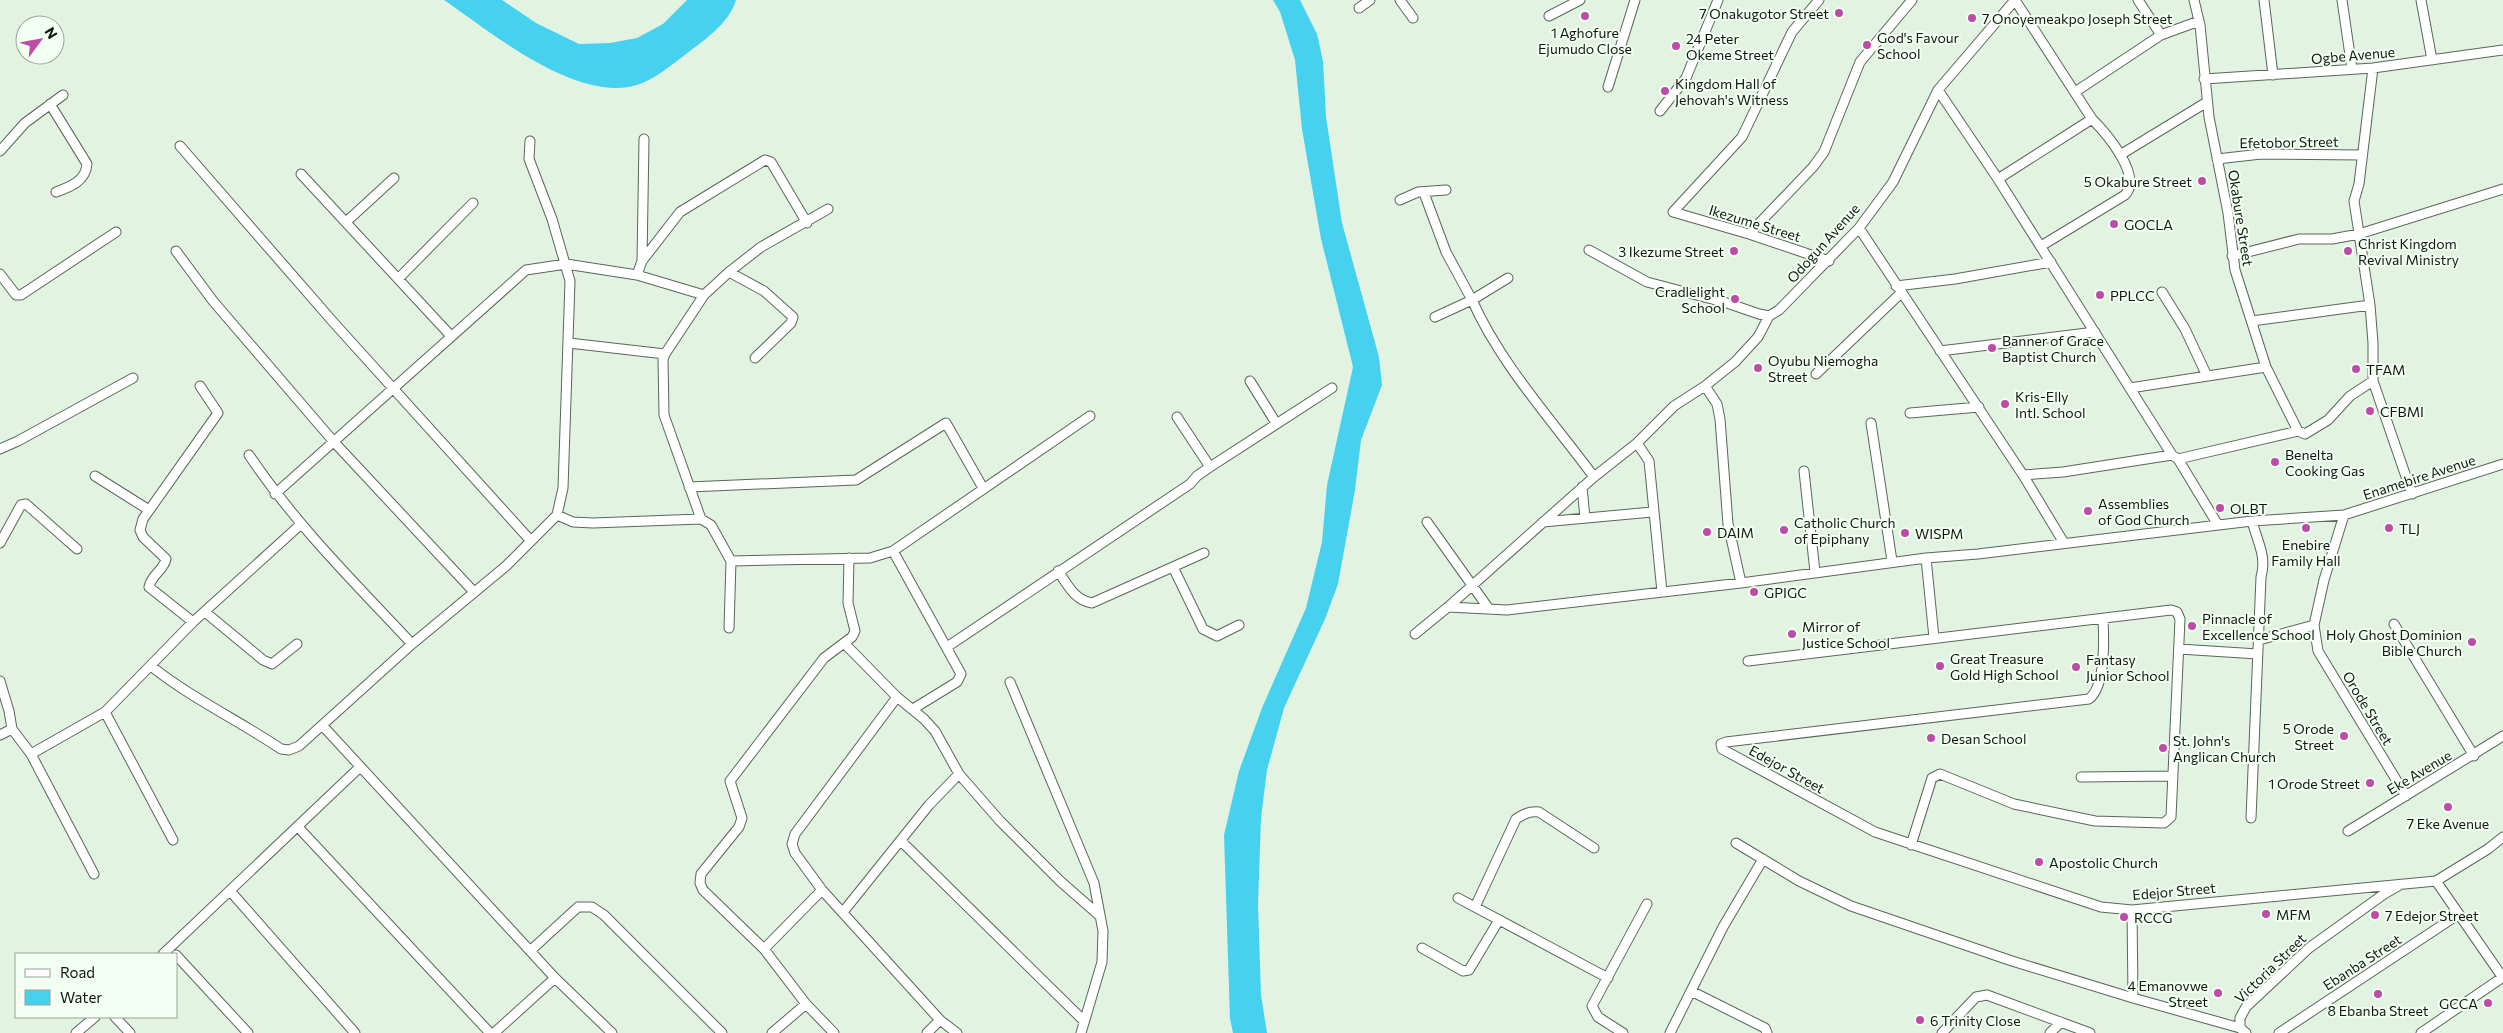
<svg xmlns="http://www.w3.org/2000/svg" width="2503" height="1033" viewBox="0 0 2503 1033" font-family="Commissioner,sans-serif">
  <style>
    .water { fill: #46d2ee }
    .lines { fill: none; stroke-linecap: round; stroke-linejoin: round }
    .minor-casing { stroke: #596759; stroke-width: 11 }
    .minor { stroke: #fff; stroke-width: 9 }
    .poi-dot { fill: #be4ca7; stroke: #f2fff2; stroke-width: 2 }
    .labels { text-anchor: middle; dominant-baseline: central; stroke-width: 4; stroke-linejoin: round; paint-order: stroke }
    .poi-label { font-size: 14px; fill: #111611; stroke: #f2fff2; text-anchor: start }
    .street-label { font-size: 14px; fill: #111611; stroke: #f2fff2 }
  </style>
  <rect width="100%" height="100%" fill="#e2f3e2"/>
  <path class="water" d="M444 0H502L536 23 579 44 610 43 637 38 663 24 687 0H736C728 25 705 39 685 55 671 65 654 80 637 85 576 103 492 33 444 0Z
    M1273 0H1300L1317 34 1323 61 1326 117 1342 223 1379 357 1382 385 1361 440 1355 490 1338 584 1325 619 1284 708 1267 770 1261 818 1258 905 1261 995 1267 1033H1233L1230 1019 1224 835 1239 771 1262 708 1306 608 1322 542 1327 485 1353 367 1321 239 1302 129 1295 60 1280 12Z"/>
  <g class="lines">
    <defs>
      <path id="minor" d="M1400 0 1413 18
        M1819 0 1792 32 1742 137 1673 212 1749 234 1829 261
        M2015 0 2092 119C2106 133 2143 176 2125 195L2041 246
        M2138 0 2161 35
        M2194 0 2200 25 2209 117 2228 213 2235 270 2266 367 2298 431
        M2264 0 2273 75
        M2342 0 2352 69
        M2421 0 2432 60
        M1359 8 1370 0
        M1549 16 1580 0
        M2373 68 2359 184 2354 201 2370 305 2373 343V381L2412 494
        M2204 79 2373 68 2503 50
        M1608 87 1635 0
        M1938 90 1998 179 2172 455 2178 459 2218 525
        M2075 92 2161 35 2199 21
        M50 104 87 164C86 181 70 187 56 192
        M1660 111 1686 78 1718 0
        M180 146 334 323 531 541
        M0 151 25 123 63 95
        M2120 155 2207 102
        M2217 159 2261 154 2362 155
        M301 174 451 336
        M1998 179 2092 119
        M1424 193 1446 252 1472 300 1508 278
        M1400 200 1418 192 1446 190
        M346 222 394 178
        M1859 228 2023 475 2064 543
        M1749 234 1813 167 1824 152 1860 62 1912 0
        M1589 250 1647 282 1727 303 1759 314 1769 316 1779 310 1859 228 1893 182 1938 90 2015 0
        M176 251 213 301 334 442 474 592
        M2232 256 2299 239H2332L2359 234 2503 189
        M642 261 644 139
        M729 272 764 291 793 317 791 323 755 358
        M0 274 16 295H21L116 232
        M398 279 473 203
        M1896 286 1955 279 2051 262
        M2162 292 2185 329 2207 376
        M704 295 637 275 642 261 680 212 765 160 771 162 807 223
        M1435 317 1472 300C1501 365 1552 420 1594 477L1637 443 1674 406 1705 386 1735 362 1758 337 1769 316
        M2252 321 2370 305
        M569 343 665 354
        M1940 351 2095 332
        M1816 374 1901 293
        M1250 381 1276 423
        M1705 386 1717 404 1720 419 1728 524 1741 583
        M2130 388 2266 367
        M1910 413 1979 407
        M1177 417 1210 467
        M1871 423 1892 561
        M1637 443 1649 461 1662 592
        M0 449 18 441 133 378
        M249 455C296 525 355 583 412 644
        M2178 459 2298 431 2305 434 2328 420 2350 396 2373 381
        M1804 471 1815 572
        M2023 475 2063 472 2172 455
        M95 476 149 510
        M689 487 856 480 946 423 983 488
        M1582 487 1585 518
        M275 494 526 270 566 264 637 275
        M557 515 573 522 593 523 701 519 711 525 731 561 870 558 893 551 1090 416
        M2344 515 2324 580 2314 625 2318 651 2406 796
        M701 519 664 415 663 359 665 354 704 295 729 272 761 247 828 209
        M1427 522 1489 609
        M1543 522 1652 512
        M0 543 21 505 26 504 77 549
        M893 551 961 674 957 682 913 709
        M1926 558 1934 638
        M1173 567 1203 629 1217 636 1239 625
        M1058 571C1068 585 1074 600 1092 603L1204 553
        M1448 607 1507 610 1741 583 1926 558 1978 554 2252 521 2344 515 2503 464
        M205 612 263 660 272 664 297 644
        M2103 619C2104 639 2106 686 2089 699L1726 742 1721 744 1722 749 1875 832 2101 907 2132 910 2436 881 2488 849 2503 837
        M193 622 149 587C151 575 164 570 166 559L143 537 140 530 143 519 218 413 200 386
        M2394 624 2474 756
        M729 628 731 561
        M1415 634 1448 607 1594 477
        M2259 640 2314 625
        M844 643 897 697 924 719 935 731 959 774 1000 821 1060 881 1100 916
        M947 647 1190 484 1197 476 1210 467 1332 388
        M2179 649 2258 654
        M1748 661 2171 610 2177 612 2180 619 2171 817 2164 823 2095 821 2014 804 1940 774 1932 778 1911 845
        M151 666C191 698 238 720 281 749L289 750 299 746 412 644 506 566 557 515 563 488 570 281 552 219 529 159 530 141
        M0 681 9 711 12 729 31 754 94 874
        M1010 682 1094 883 1103 931 1102 962 1081 1033
        M897 697 795 834 792 844 795 853 822 890 940 1020 957 1033
        M105 712 173 840
        M322 725 555 978 612 1033
        M0 735 12 729
        M31 754 105 712 193 622 300 525
        M2081 777 2172 776
        M2251 818 2261 577C2267 556 2257 541 2252 521
        M298 827 490 1033
        M2348 831 2503 736
        M902 842 1084 1021
        M1736 843 1799 881 1851 906 2012 961 2133 998 2240 1028 2246 1033
        M2436 881 2503 978
        M231 892 355 1033
        M1458 898 1608 978
        M1475 907 1516 819C1524 814 1529 811 1539 812L1594 848
        M2132 910 2133 998
        M843 912 929 805 959 774
        M1422 948 1463 971 1469 970 1499 920
        M764 949 822 890
        M530 951 578 907H592L604 915 722 1033
        M163 954 360 767
        M176 955 248 1033
        M1691 991 1765 1028 1767 1033
        M115 1017 130 1033
        M2240 1028V1018L2246 1007 2309 948 2384 894 2398 886
        M76 1033 95 1017
        M494 1033 555 978
        M772 1033 806 1004
        M834 1033 806 1004 764 949 703 890 700 883 701 874 739 827 742 818 730 781 824 658 852 637 855 631 848 603 849 558
        M927 1033 940 1020
        M1623 1033 1598 1017 1592 1006 1647 904
        M1670 1033 1723 927 1763 859
        M1942 1033 1976 997 1987 995 2090 1033
        M2050 1033 2061 1022
        M2279 1033 2459 914
        M2421 1033 2503 977"/>
    </defs>
    <use href="#minor" class="minor-casing"/>
    <use href="#minor" class="minor"/>
  </g>
  <g class="poi-dot">
    <circle cx="1839" cy="13" r="5"/>
    <circle cx="1585" cy="16" r="5"/>
    <circle cx="1972" cy="18" r="5"/>
    <circle cx="1867" cy="45" r="5"/>
    <circle cx="1676" cy="46" r="5"/>
    <circle cx="1665" cy="91" r="5"/>
    <circle cx="2202" cy="181" r="5"/>
    <circle cx="2114" cy="224" r="5"/>
    <circle cx="1734" cy="251" r="5"/>
    <circle cx="2348" cy="251" r="5"/>
    <circle cx="2100" cy="295" r="5"/>
    <circle cx="1735" cy="299" r="5"/>
    <circle cx="1992" cy="348" r="5"/>
    <circle cx="1758" cy="368" r="5"/>
    <circle cx="2356" cy="369" r="5"/>
    <circle cx="2005" cy="404" r="5"/>
    <circle cx="2370" cy="411" r="5"/>
    <circle cx="2275" cy="462" r="5"/>
    <circle cx="2220" cy="508" r="5"/>
    <circle cx="2088" cy="511" r="5"/>
    <circle cx="2306" cy="528" r="5"/>
    <circle cx="2389" cy="528" r="5"/>
    <circle cx="1784" cy="530" r="5"/>
    <circle cx="1707" cy="532" r="5"/>
    <circle cx="1905" cy="533" r="5"/>
    <circle cx="1754" cy="592" r="5"/>
    <circle cx="2192" cy="626" r="5"/>
    <circle cx="1792" cy="634" r="5"/>
    <circle cx="2472" cy="642" r="5"/>
    <circle cx="1940" cy="666" r="5"/>
    <circle cx="2076" cy="667" r="5"/>
    <circle cx="2344" cy="736" r="5"/>
    <circle cx="1931" cy="738" r="5"/>
    <circle cx="2163" cy="748" r="5"/>
    <circle cx="2370" cy="783" r="5"/>
    <circle cx="2448" cy="807" r="5"/>
    <circle cx="2039" cy="862" r="5"/>
    <circle cx="2266" cy="914" r="5"/>
    <circle cx="2375" cy="915" r="5"/>
    <circle cx="2124" cy="917" r="5"/>
    <circle cx="2218" cy="993" r="5"/>
    <circle cx="2378" cy="994" r="5"/>
    <circle cx="2488" cy="1003" r="5"/>
    <circle cx="1920" cy="1020" r="5"/>
  </g>
  <g class="labels">
    <g class="poi-label">
      <text x="1829" y="13" text-anchor="end">7 Onakugotor Street</text>
      <text x="1982" y="18">7 Onoyemeakpo Joseph Street</text>
      <text x="1585" y="32" text-anchor="middle">1 Aghofure<tspan x="1585" dy="16">Ejumudo Close</tspan></text>
      <text x="1877" y="37">God's Favour<tspan x="1877" dy="16">School</tspan></text>
      <text x="1686" y="38">24 Peter<tspan x="1686" dy="16">Okeme Street</tspan></text>
      <text x="1675" y="83">Kingdom Hall of<tspan x="1675" dy="16">Jehovah's Witness</tspan></text>
      <text x="2192" y="181" text-anchor="end">5 Okabure Street</text>
      <text x="2124" y="224">GOCLA</text>
      <text x="2358" y="243">Christ Kingdom<tspan x="2358" dy="16">Revival Ministry</tspan></text>
      <text x="1724" y="251" text-anchor="end">3 Ikezume Street</text>
      <text x="1725" y="291" text-anchor="end">Cradlelight<tspan x="1725" dy="16">School</tspan></text>
      <text x="2110" y="295">PPLCC</text>
      <text x="2002" y="340">Banner of Grace<tspan x="2002" dy="16">Baptist Church</tspan></text>
      <text x="1768" y="360">Oyubu Niemogha<tspan x="1768" dy="16">Street</tspan></text>
      <text x="2366" y="369">TFAM</text>
      <text x="2015" y="396">Kris-Elly<tspan x="2015" dy="16">Intl. School</tspan></text>
      <text x="2380" y="411">CFBMI</text>
      <text x="2285" y="454">Benelta<tspan x="2285" dy="16">Cooking Gas</tspan></text>
      <text x="2098" y="503">Assemblies<tspan x="2098" dy="16">of God Church</tspan></text>
      <text x="2230" y="508">OLBT</text>
      <text x="1794" y="522">Catholic Church<tspan x="1794" dy="16">of Epiphany</tspan></text>
      <text x="2399" y="528">TLJ</text>
      <text x="1717" y="532">DAIM</text>
      <text x="1915" y="533">WISPM</text>
      <text x="2306" y="544" text-anchor="middle">Enebire<tspan x="2306" dy="16">Family Hall</tspan></text>
      <text x="1764" y="592">GPIGC</text>
      <text x="2202" y="618">Pinnacle of<tspan x="2202" dy="16">Excellence School</tspan></text>
      <text x="1802" y="626">Mirror of<tspan x="1802" dy="16">Justice School</tspan></text>
      <text x="2462" y="634" text-anchor="end">Holy Ghost Dominion<tspan x="2462" dy="16">Bible Church</tspan></text>
      <text x="1950" y="658">Great Treasure<tspan x="1950" dy="16">Gold High School</tspan></text>
      <text x="2086" y="659">Fantasy<tspan x="2086" dy="16">Junior School</tspan></text>
      <text x="2334" y="728" text-anchor="end">5 Orode<tspan x="2334" dy="16">Street</tspan></text>
      <text x="1941" y="738">Desan School</text>
      <text x="2173" y="740">St. John's<tspan x="2173" dy="16">Anglican Church</tspan></text>
      <text x="2360" y="783" text-anchor="end">1 Orode Street</text>
      <text x="2448" y="823" text-anchor="middle">7 Eke Avenue</text>
      <text x="2049" y="862">Apostolic Church</text>
      <text x="2276" y="914">MFM</text>
      <text x="2385" y="915">7 Edejor Street</text>
      <text x="2134" y="917">RCCG</text>
      <text x="2208" y="985" text-anchor="end">4 Emanovwe<tspan x="2208" dy="16">Street</tspan></text>
      <text x="2478" y="1003" text-anchor="end">GCCA</text>
      <text x="2378" y="1010" text-anchor="middle">8 Ebanba Street</text>
      <text x="1930" y="1020">6 Trinity Close</text>
    </g>
    <g class="street-label">
      <text transform="translate(2353 55) rotate(-5)">Ogbe Avenue</text>
      <text transform="translate(2289 142) rotate(-1)">Efetobor Street</text>
      <text transform="translate(2241 218) rotate(81)">Okabure Street</text>
      <text transform="translate(1755 223) rotate(17)">Ikezume Street</text>
      <text transform="translate(1823 243) rotate(-48)">Odogun Avenue</text>
      <text transform="translate(2419 477) rotate(-18)">Enamebire Avenue</text>
      <text transform="translate(2368 708) rotate(59)">Orode Street</text>
      <text transform="translate(1787 769) rotate(29)">Edejor Street</text>
      <text transform="translate(2419 772) rotate(-31)">Eke Avenue</text>
      <text transform="translate(2174 891) rotate(-5)">Edejor Street</text>
      <text transform="translate(2362 962) rotate(-33)">Ebanba Street</text>
      <text transform="translate(2270 968) rotate(-44)">Victoria Street</text>
    </g>
  </g>
  <rect x="15" y="953" width="162" height="65" fill="#f2fff2" stroke="#98a298"/>
  <rect x="25" y="969" width="25" height="8" fill="#ffffff" stroke="#98a298"/>
  <text x="60" y="978" font-size="15" fill="#111611">Road</text>
  <rect x="25" y="990" width="25" height="15" fill="#46d2ee" stroke="#98a298"/>
  <text x="60" y="1003" font-size="15" fill="#111611">Water</text>
  <g transform="translate(40 40) rotate(58)"><circle r="24" fill="#f2fff2" stroke="#98a298"/>
  <path d="M0-4L9 19L0 12L-9 19Z" fill="#be4ca7"/>
  <text y="-8" font-size="14" font-weight="bold" text-anchor="middle" fill="#111611">N</text>
  </g>
</svg>
